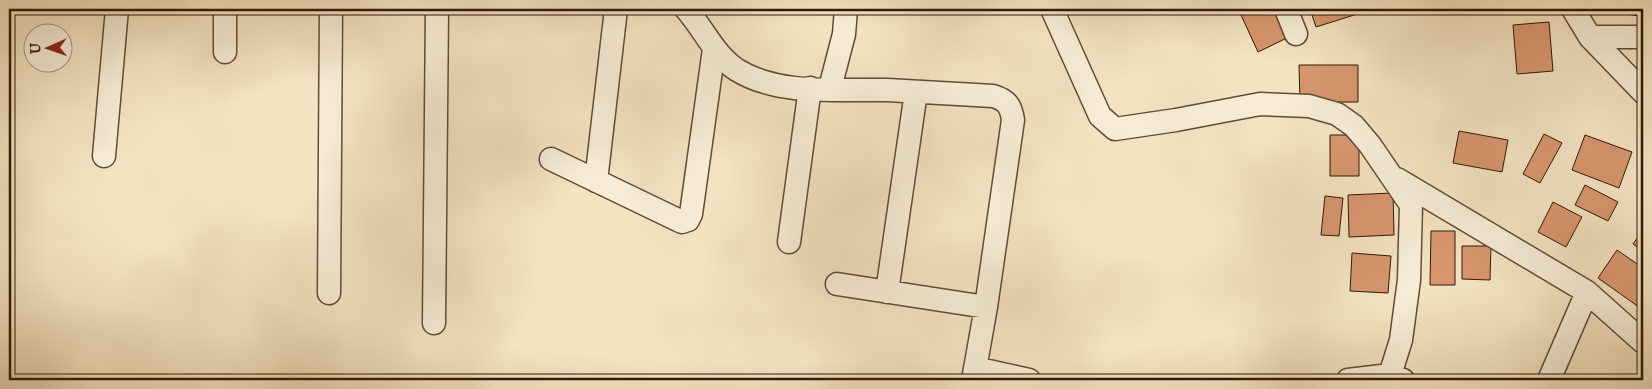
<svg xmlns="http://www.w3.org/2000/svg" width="1652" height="389" viewBox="0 0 1652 389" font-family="'IM FELL Great Primer',serif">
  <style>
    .building { fill: #d7966e; stroke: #311806 }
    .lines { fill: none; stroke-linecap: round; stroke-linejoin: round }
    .minor-casing { stroke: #624b35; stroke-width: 25 }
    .minor { stroke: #f7edd7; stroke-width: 22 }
  </style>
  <rect width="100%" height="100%" fill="#f3e3c1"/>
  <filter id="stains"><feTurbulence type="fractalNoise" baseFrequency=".004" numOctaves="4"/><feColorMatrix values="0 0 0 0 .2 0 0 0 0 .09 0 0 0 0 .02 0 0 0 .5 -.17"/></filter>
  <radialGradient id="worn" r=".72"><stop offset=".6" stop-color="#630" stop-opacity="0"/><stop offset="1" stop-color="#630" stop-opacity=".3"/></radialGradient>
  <path class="building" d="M1253 9H1276L1289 37 1258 52 1241 15Z
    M1310 9H1373L1316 27Z
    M1606 9H1643V16L1606 12Z
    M1549 22 1553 71 1517 74 1513 25Z
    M1299 65H1358V102H1300Z
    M1459 131 1508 140 1502 172 1453 163Z
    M1544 134 1562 143 1540 183 1523 174Z
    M1330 135H1359V176H1330Z
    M1585 135 1632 152 1619 188 1572 170Z
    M1585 185 1618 202 1608 221 1575 205Z
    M1393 193 1394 235 1349 237 1348 195Z
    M1325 196 1343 198 1339 236 1321 235Z
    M1553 202 1582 217 1566 247 1538 232Z
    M1643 230V251L1633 244Z
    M1431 231H1455V285H1430Z
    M1462 246H1491L1490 280 1462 279Z
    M1617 250 1643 268V310L1598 278Z
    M1352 253 1391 256 1388 293 1350 291Z"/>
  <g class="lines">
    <defs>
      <path id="minor" d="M225 9V52
        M686 9C704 29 714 55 737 70 779 96 840 89 887 90 922 92 958 94 993 96 1007 100 1011 106 1013 120L986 307 973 380
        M1052 9 1100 116 1115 129 1176 120 1260 104 1309 106 1337 114 1354 126 1370 145 1411 205 1409 280 1401 340 1390 375
        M1286 9 1296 34
        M1573 9 1590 37 1643 92
        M1590 37H1643
        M830 88 844 34 846 9
        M104 156 117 9
        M551 159 682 222 688 220 691 214 714 49
        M1397 179 1587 292 1643 342
        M596 181 616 9
        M789 242 810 88
        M837 284 986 307
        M887 292 916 92
        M329 293 331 9
        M434 323 437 9
        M975 368 1029 380
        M1348 380 1390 375 1403 380
        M1549 380 1587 292"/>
    </defs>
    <use href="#minor" class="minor-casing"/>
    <use href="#minor" class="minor"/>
  </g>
  <rect width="1652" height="389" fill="none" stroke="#f3e3c1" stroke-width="30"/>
  <rect x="10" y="10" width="1632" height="369" fill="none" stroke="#311806" stroke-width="2.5"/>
  <rect x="15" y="15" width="1622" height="359" fill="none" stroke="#311806"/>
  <g transform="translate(48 48) rotate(268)"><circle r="24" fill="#f7edd7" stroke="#a89883"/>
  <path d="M0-4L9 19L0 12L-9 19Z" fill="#8f2418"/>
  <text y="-8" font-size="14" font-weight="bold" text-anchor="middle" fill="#311806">U</text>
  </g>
  <rect width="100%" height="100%" filter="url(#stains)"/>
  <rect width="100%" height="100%" fill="url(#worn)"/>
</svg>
